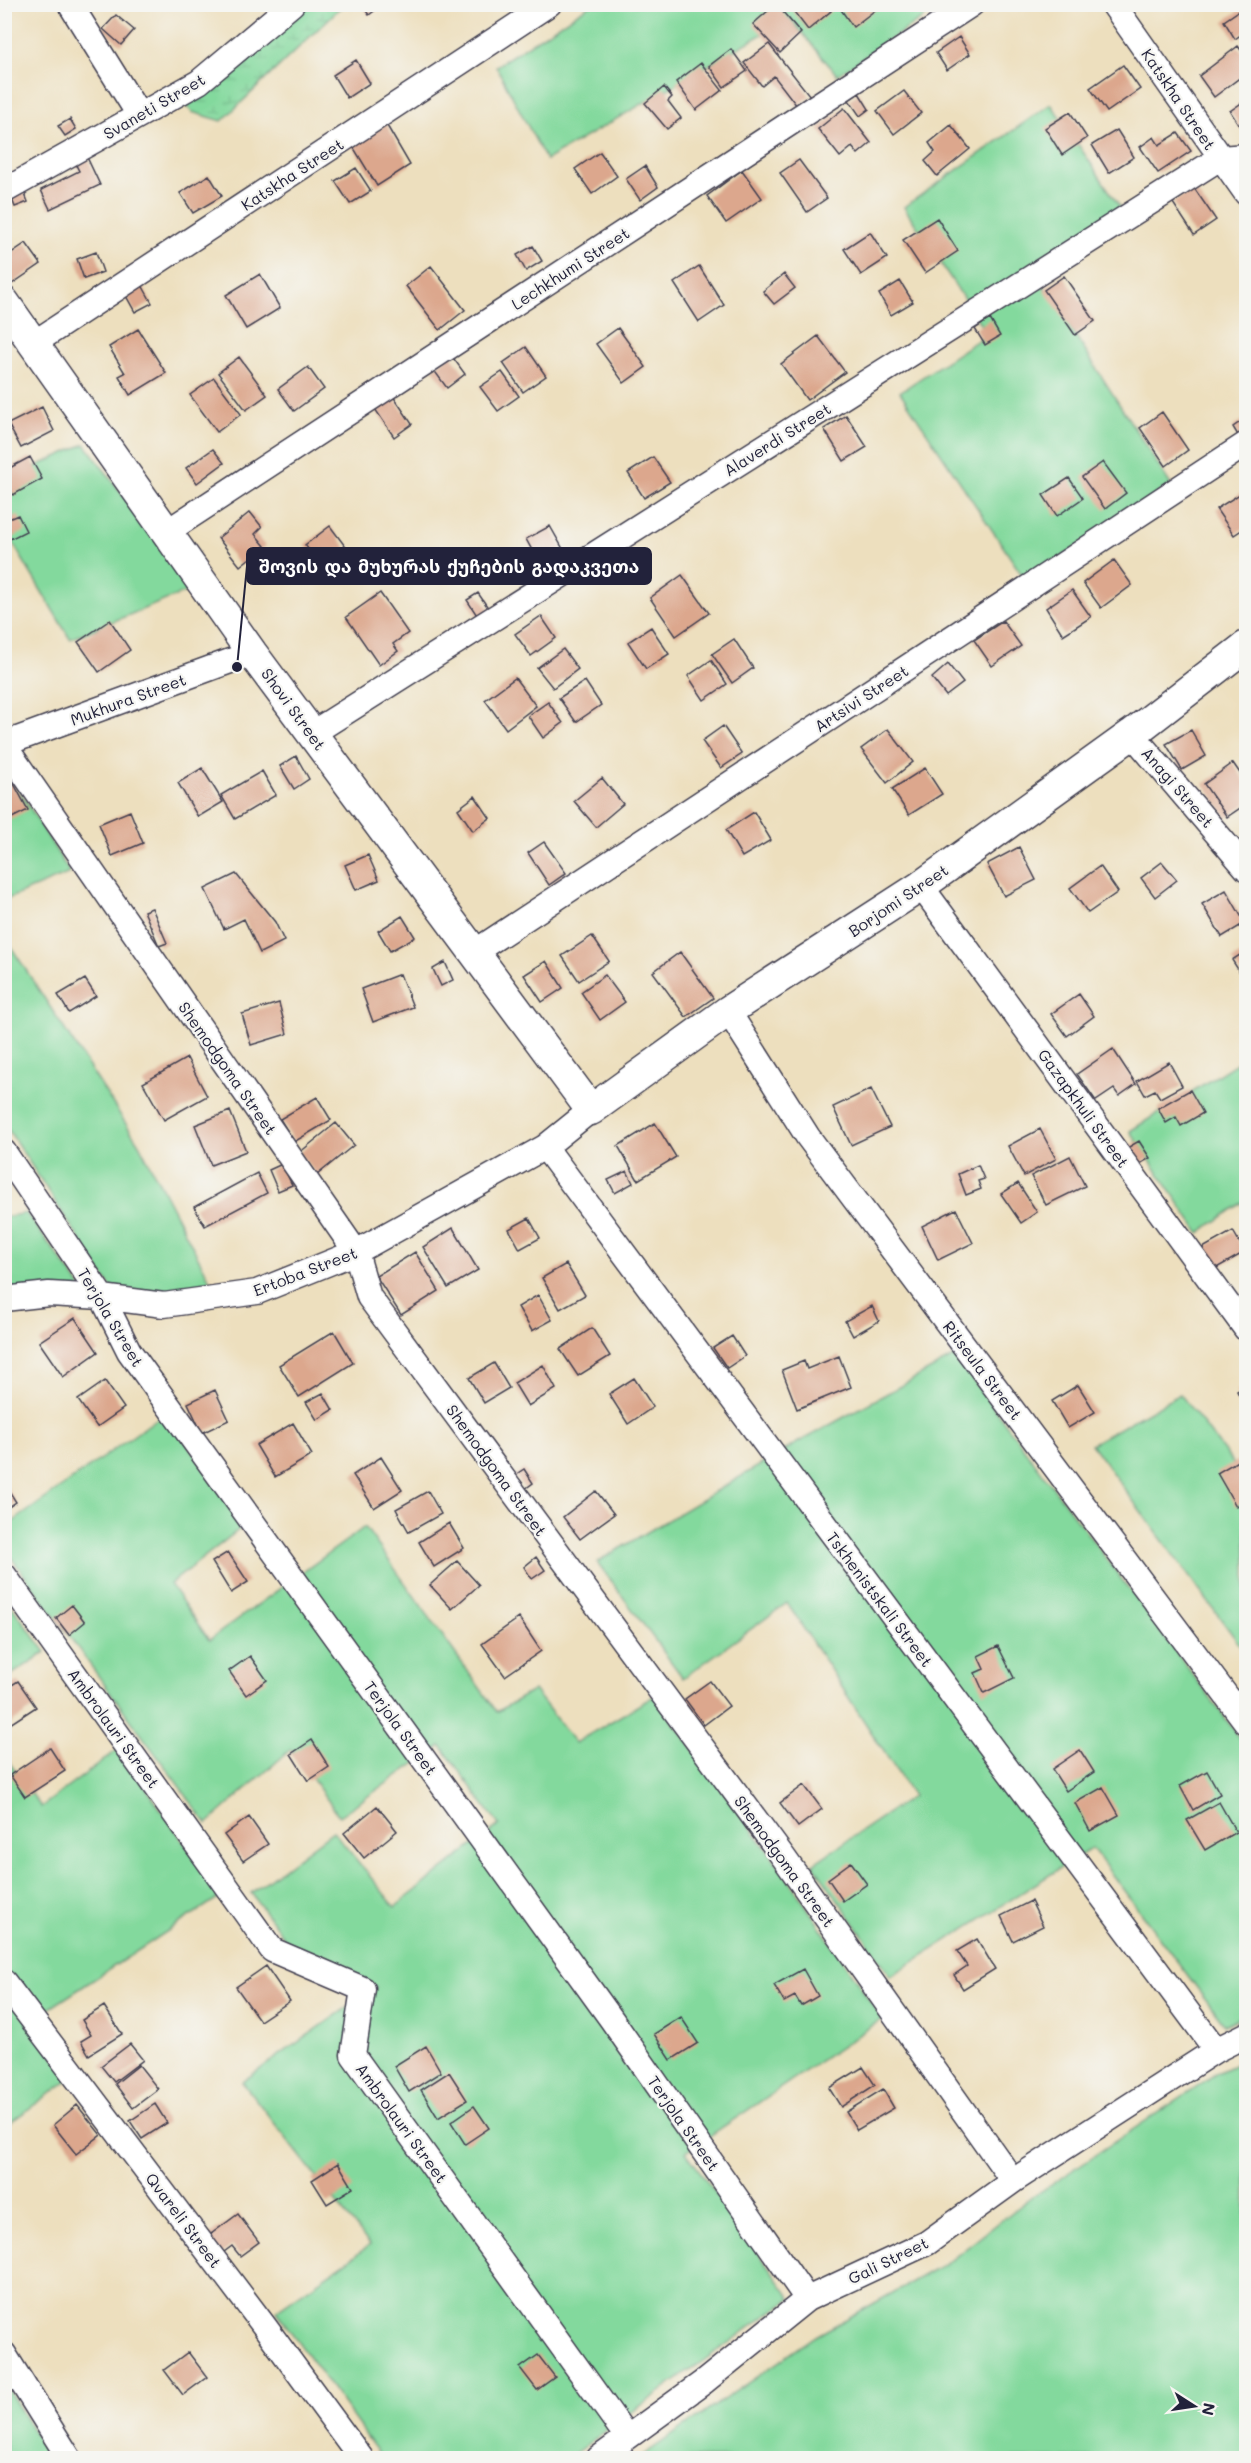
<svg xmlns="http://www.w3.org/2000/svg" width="1251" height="2463" viewBox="0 0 1251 2463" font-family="Mali,'Noto Sans Georgian',sans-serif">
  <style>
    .green { fill: #83d99d; stroke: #527e6c; stroke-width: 1.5 }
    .wetland { fill: url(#wetland-marsh); stroke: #527e6c; stroke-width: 1.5 }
    .building { fill: #dca78d }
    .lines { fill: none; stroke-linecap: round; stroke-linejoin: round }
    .minor-casing { stroke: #403e4f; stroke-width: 27 }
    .tertiary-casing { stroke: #403e4f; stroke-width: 33 }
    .minor { stroke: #fff; stroke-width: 24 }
    .tertiary { stroke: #fff; stroke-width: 30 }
    .labels { text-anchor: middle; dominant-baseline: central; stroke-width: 4.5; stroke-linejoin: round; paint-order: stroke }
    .street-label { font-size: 16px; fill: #22223b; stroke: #f6f6f2 }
    .leader { fill: none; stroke: #22223b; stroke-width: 2 }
    .callout-dot { fill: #22223b; stroke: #f6f6f2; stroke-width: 2 }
    .callout { fill: #22223b; stroke: #22223b; stroke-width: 2 }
    .callout-label { font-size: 18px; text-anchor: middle; font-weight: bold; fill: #fff }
  </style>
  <defs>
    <pattern id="wetland-marsh" width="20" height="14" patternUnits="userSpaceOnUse" patternTransform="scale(1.5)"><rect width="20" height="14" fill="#83d99d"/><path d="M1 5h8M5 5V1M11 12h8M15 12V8" fill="none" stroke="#71ba88"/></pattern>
  </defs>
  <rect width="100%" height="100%" fill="#f6f6f2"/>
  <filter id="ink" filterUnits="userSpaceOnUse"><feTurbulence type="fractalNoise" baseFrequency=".0167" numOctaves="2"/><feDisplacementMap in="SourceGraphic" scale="12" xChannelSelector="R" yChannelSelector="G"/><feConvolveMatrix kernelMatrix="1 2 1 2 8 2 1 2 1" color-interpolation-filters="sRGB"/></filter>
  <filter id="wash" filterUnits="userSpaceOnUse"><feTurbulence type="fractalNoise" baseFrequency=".008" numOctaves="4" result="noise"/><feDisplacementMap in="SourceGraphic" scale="24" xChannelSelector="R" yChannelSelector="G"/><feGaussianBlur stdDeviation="1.35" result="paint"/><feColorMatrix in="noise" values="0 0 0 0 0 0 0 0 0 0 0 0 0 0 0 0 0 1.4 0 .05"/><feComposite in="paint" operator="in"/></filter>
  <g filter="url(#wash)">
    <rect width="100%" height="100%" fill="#eddfbe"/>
    <path class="green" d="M936 4 938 8 837 75 790 18 546 160 496 66 590 5Z
      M1051 104 1122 210 1030 265 1171 485 1026 581 900 392 987 334 904 207Z
      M85 444 193 589 70 639 5 530 4 481Z
      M4 765 70 873 5 900H4Z
      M4 936 139 1144 213 1286 118 1298 5 1125Z
      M1246 1057V1200L1199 1233 1130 1131Z
      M26 1213 87 1295 5 1302V1217Z
      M955 1356 1246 1746V2014L1225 2025 1092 1848 891 1976 813 1864 913 1796 787 1603 683 1678 597 1562 797 1443Z
      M1180 1394 1246 1480V1653L1091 1444Z
      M165 1413 246 1524 170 1584 209 1640 365 1527 497 1712 534 1690 575 1743 654 1696 782 1870 882 2019 686 2152 791 2298 568 2458H382L276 2311 370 2245 242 2082 376 1987 287 1942 251 1893 333 1831 395 1907 499 1825 441 1746 339 1816 291 1749 207 1824 5 1549 4 1528Z
      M4 1596 46 1652 5 1679H4Z
      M119 1749 221 1896 29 2022 70 2079 5 2126 4 1755 41 1807Z
      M1246 2059V2458H639L816 2336 951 2260 1025 2202 1217 2073Z
      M5 2384 49 2458H5Z"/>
    <path class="wetland" d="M310 5H343L222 121 192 112 184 103 230 74Z"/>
    <g id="blocks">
      <path class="building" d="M361 4H376L378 8 369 15Z
        M776 4 801 33 780 53 753 24Z
        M788 4H826L831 11 808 30Z
        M837 4H883L853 27Z
        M1246 6V31L1235 39 1224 21Z
        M116 15 134 30 121 45 103 29Z
        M959 37 970 54 947 70 936 53Z
        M769 44 810 96 797 106 774 76 762 86 744 63Z
        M1238 46 1246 57V73L1214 97 1199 76Z
        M731 49 747 71 724 87 709 66Z
        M356 60 370 83 347 98 333 75Z
        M701 63 722 90 696 110 676 82Z
        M1123 65 1140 89 1107 112 1090 88Z
        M664 87 672 97 668 101 681 118 667 129 645 103Z
        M904 91 921 113 894 134 877 111Z
        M859 93 869 109 860 116 849 100Z
        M1246 100V131L1244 133 1230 111Z
        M844 108 871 143 858 154 852 147 840 157 818 129Z
        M1070 112 1087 138 1062 155 1045 128Z
        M70 119 76 129 65 136 58 126Z
        M386 124 410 165 377 186 352 145Z
        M951 125 970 149 937 176 925 161 935 152 929 143Z
        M1117 130 1134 157 1109 173 1092 145Z
        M1178 133 1191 151 1158 173 1140 147 1154 137 1159 145Z
        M600 152 617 176 592 194 575 169Z
        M85 153 100 185 50 209 41 190 79 171 73 159Z
        M799 160 827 198 807 212 780 173Z
        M645 166 658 187 640 200 626 179Z
        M356 168 371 191 350 204 335 181Z
        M742 170 762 198 726 223 707 196Z
        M209 175 222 196 193 213 180 193Z
        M1194 188 1216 220 1194 235 1173 203Z
        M23 189 28 202 15 207 10 194Z
        M937 218 958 251 925 273 903 240Z
        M870 232 887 258 861 275 844 249Z
        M26 243 41 264 9 286 4 280V258Z
        M533 246 542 261 526 271 517 255Z
        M96 252 103 272 84 279 77 259Z
        M431 266 465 310 440 330 406 286Z
        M699 266 724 305 699 322 674 283Z
        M260 274 280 308 246 329 226 295Z
        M784 274 795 288 774 304 763 291Z
        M1064 276 1095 321 1075 335 1044 290Z
        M900 281 913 302 891 315 879 294Z
        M142 285 152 303 135 312 125 294Z
        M990 319 1000 336 985 345 975 329Z
        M618 328 646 367 624 383 596 344Z
        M138 329 166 373 130 395 119 376 125 373 109 347Z
        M818 336 845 372 807 400 781 364Z
        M526 347 546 376 523 392 503 363Z
        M451 355 465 374 447 388 433 369Z
        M239 357 267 395 246 410 218 373Z
        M308 367 324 389 294 411 278 389Z
        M502 372 519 396 498 411 480 387Z
        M214 378 241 414 217 432 190 395Z
        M391 393 412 424 394 437 373 406Z
        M42 407 54 431 21 448 8 424Z
        M1162 412 1188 450 1166 466 1140 428Z
        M846 415 867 447 844 461 824 429Z
        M1246 418V438L1242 442 1233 427Z
        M213 449 224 463 197 483 186 468Z
        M30 457 42 479 13 495 4 479V471Z
        M653 457 670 482 644 498 628 473Z
        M1103 462 1126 493 1105 509 1082 477Z
        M1069 478 1083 498 1057 516 1043 495Z
        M1246 490V527L1234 535 1216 509Z
        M250 512 262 527 255 534 265 546 240 566 218 538Z
        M18 515 26 531 4 542V521Z
        M330 526 348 550 324 569 305 545Z
        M550 526 563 549 539 563 526 539Z
        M1114 560 1132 585 1101 608 1083 583Z
        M682 575 709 613 676 636 650 598Z
        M1072 590 1091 617 1063 635 1046 608Z
        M380 593 408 633 393 644 398 651 379 665 346 617Z
        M478 593 491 612 480 620 467 600Z
        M541 616 556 638 531 656 515 634Z
        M110 620 130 650 99 672 78 642Z
        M1003 621 1021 646 992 666 974 640Z
        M651 627 669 654 646 669 628 642Z
        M734 639 753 668 732 683 712 654Z
        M563 649 578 669 553 688 537 668Z
        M711 660 727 684 704 700 688 676Z
        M948 664 963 683 946 696 932 678Z
        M515 678 536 706 506 729 485 700Z
        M585 681 601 705 576 722 559 698Z
        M548 702 563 723 543 738 528 716Z
        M723 726 742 754 721 768 702 741Z
        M888 729 913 762 887 783 861 749Z
        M1191 730 1206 756 1182 770 1166 744Z
        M296 756 309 779 294 789 280 766Z
        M1233 763 1246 782V804L1227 817 1204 784Z
        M202 768 223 802 198 817 178 783Z
        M925 768 942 794 909 815 892 789Z
        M7 771 28 810 4 822V773Z
        M262 771 276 795 235 819 221 795Z
        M602 778 623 804 596 827 574 801Z
        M475 796 490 818 473 831 458 809Z
        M130 811 143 843 112 856 99 824Z
        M754 812 771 840 742 857 726 830Z
        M544 842 566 873 549 885 528 853Z
        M1019 847 1036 880 1004 896 987 864Z
        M368 855 379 880 356 890 345 865Z
        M1162 862 1177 880 1155 897 1141 878Z
        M1100 866 1118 892 1088 913 1070 888Z
        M236 874 275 922 284 941 260 953 244 919 224 929 205 889Z
        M1226 890 1245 923 1222 937 1202 904Z
        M152 908 167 943 159 946 144 911Z
        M402 916 415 937 390 951 378 931Z
        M592 936 609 961 579 981 562 956Z
        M1246 951V982L1232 960Z
        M680 952 713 998 686 1017 653 972Z
        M546 961 563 988 542 1002 524 975Z
        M445 962 453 980 441 986 433 969Z
        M400 974 413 1007 373 1022 361 989Z
        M605 975 625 1002 600 1020 581 992Z
        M85 979 96 996 69 1013 58 995Z
        M1079 994 1094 1016 1067 1036 1051 1014Z
        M279 1003 287 1034 251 1045 242 1014Z
        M1113 1049 1136 1084 1119 1096 1114 1089 1096 1101 1077 1074Z
        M187 1058 207 1096 164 1120 143 1083Z
        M1169 1062 1182 1086 1160 1098 1155 1090 1145 1095 1137 1081Z
        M871 1089 890 1127 851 1145 833 1107Z
        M1190 1090 1203 1113 1181 1126 1176 1117 1166 1123 1158 1108Z
        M317 1097 331 1120 294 1142 280 1119Z
        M230 1111 246 1151 211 1165 195 1125Z
        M336 1123 354 1145 317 1175 299 1153Z
        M655 1123 676 1157 638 1180 618 1146Z
        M1040 1129 1056 1159 1024 1176 1008 1146Z
        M1139 1141 1150 1158 1133 1168 1122 1151Z
        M1070 1156 1085 1186 1046 1205 1031 1176Z
        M282 1164 292 1185 278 1191 269 1170Z
        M978 1165 984 1179 978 1181 981 1189 966 1195 958 1174Z
        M627 1171 633 1183 615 1193 608 1180Z
        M257 1173 267 1193 205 1226 194 1207Z
        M1018 1183 1037 1212 1021 1223 1001 1194Z
        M956 1209 973 1243 938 1260 922 1226Z
        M529 1218 540 1238 520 1249 509 1229Z
        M453 1228 478 1270 448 1288 423 1247Z
        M1233 1231 1245 1252 1213 1270 1201 1249Z
        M415 1252 439 1291 401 1315 376 1276Z
        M566 1264 585 1295 560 1309 542 1278Z
        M538 1295 552 1320 532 1331 518 1307Z
        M872 1306 879 1321 853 1336 845 1321Z
        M75 1318 98 1352 63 1377 39 1342Z
        M592 1328 610 1356 578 1376 560 1349Z
        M334 1331 353 1363 299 1397 279 1365Z
        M732 1336 745 1356 727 1368 713 1348Z
        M839 1356 851 1387 797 1409 782 1370 804 1361 807 1369Z
        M494 1363 509 1388 484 1403 469 1378Z
        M543 1365 556 1389 528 1406 514 1383Z
        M634 1378 653 1407 628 1424 609 1394Z
        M105 1381 124 1408 97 1427 78 1400Z
        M1078 1385 1095 1412 1068 1428 1052 1401Z
        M1246 1386V1409L1237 1391Z
        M215 1390 229 1420 202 1433 188 1403Z
        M323 1393 333 1410 317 1420 306 1402Z
        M293 1423 312 1455 275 1477 256 1445Z
        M1246 1456V1500L1236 1506 1217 1473Z
        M381 1457 402 1490 374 1508 353 1475Z
        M524 1469 533 1483 525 1489 515 1475Z
        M4 1483 16 1502 4 1510Z
        M428 1491 441 1514 409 1532 396 1509Z
        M596 1491 614 1514 580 1539 563 1517Z
        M449 1523 464 1548 434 1567 419 1542Z
        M228 1552 248 1582 231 1593 212 1562Z
        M536 1557 545 1570 532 1579 524 1567Z
        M457 1561 479 1585 452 1609 430 1585Z
        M72 1605 85 1622 69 1635 56 1618Z
        M519 1618 541 1651 505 1676 482 1644Z
        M998 1646 1014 1678 984 1693 975 1673 984 1669 978 1656Z
        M250 1656 267 1680 246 1695 229 1671Z
        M18 1681 36 1707 7 1726 4 1722V1690Z
        M710 1681 729 1706 704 1725 685 1699Z
        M312 1740 329 1767 308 1781 291 1754Z
        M50 1748 65 1771 25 1797 10 1775Z
        M1080 1750 1094 1772 1066 1791 1052 1769Z
        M1207 1771 1220 1794 1193 1810 1180 1786Z
        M804 1785 822 1809 798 1827 780 1803Z
        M1103 1787 1119 1815 1090 1831 1075 1803Z
        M1219 1802 1236 1832 1205 1850 1187 1820Z
        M377 1806 397 1831 364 1858 344 1833Z
        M249 1817 268 1844 243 1861 224 1835Z
        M851 1862 867 1884 843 1901 828 1879Z
        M1031 1901 1043 1926 1013 1941 1001 1916Z
        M977 1939 995 1969 963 1989 954 1975 967 1966 957 1951Z
        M266 1966 290 2001 260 2021 236 1987Z
        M803 1969 818 1996 801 2006 795 1996 784 2002 774 1985Z
        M104 2006 122 2034 89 2055 81 2041 91 2035 82 2020Z
        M681 2017 698 2043 671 2060 654 2034Z
        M130 2044 143 2060 114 2082 101 2066Z
        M426 2046 441 2072 409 2092 394 2066Z
        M139 2065 158 2089 133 2108 115 2084Z
        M863 2067 875 2085 841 2107 829 2088Z
        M449 2072 467 2100 438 2118 421 2090Z
        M883 2089 894 2108 857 2130 846 2112Z
        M155 2104 167 2123 142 2139 130 2121Z
        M77 2105 101 2135 76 2154 53 2125Z
        M474 2106 489 2128 465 2144 451 2122Z
        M338 2163 353 2188 327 2204 312 2180Z
        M238 2214 259 2242 240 2256 232 2246 220 2255 207 2237Z
        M188 2352 207 2377 183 2395 164 2370Z
        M538 2355 555 2377 537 2390 520 2368Z"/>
    </g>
  </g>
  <g filter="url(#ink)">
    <use href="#blocks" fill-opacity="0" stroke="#403e4f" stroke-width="1.5"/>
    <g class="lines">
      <defs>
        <path id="minor" d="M70 4 139 115
          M1113 4 1246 193
          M4 191 199 82 292 4
          M34 343 549 4
          M168 531 972 4
          M311 734 1220 158 1246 156
          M1132 734 1246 868
          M4 744 252 653
          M4 745 356 1252 369 1297 784 1858 1013 2181
          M921 886 1246 1329
          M476 951 1246 444
          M728 1011 808 1137 1246 1722
          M545 1147 1216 2050
          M4 1152 102 1297 129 1351 612 2020 807 2299
          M4 1299 49 1294 102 1297 164 1305 257 1292 356 1252 545 1147 591 1110
          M4 1575 272 1950 363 1989 353 2055 627 2437
          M4 1982 265 2327 361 2458
          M4 2354 69 2458
          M599 2458 705 2381 807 2299 927 2243 1013 2181 1216 2050 1246 2035"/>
        <path id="tertiary" d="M4 302 252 653 591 1110 728 1011 921 886 1132 734 1246 646"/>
      </defs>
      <use href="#minor" class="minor-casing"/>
      <use href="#tertiary" class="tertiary-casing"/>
      <use href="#minor" class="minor"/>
      <use href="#tertiary" class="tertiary"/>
    </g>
  </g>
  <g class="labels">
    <g class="street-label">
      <text transform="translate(1179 99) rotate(56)">Katskha Street</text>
      <text transform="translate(154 106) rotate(-30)">Svaneti Street</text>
      <text transform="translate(292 174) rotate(-33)">Katskha Street</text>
      <text transform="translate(570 268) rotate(-33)">Lechkhumi Street</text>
      <text transform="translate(777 439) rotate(-32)">Alaverdi Street</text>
      <text transform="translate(861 698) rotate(-33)">Artsivi Street</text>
      <text transform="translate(128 699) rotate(-20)">Mukhura Street</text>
      <text transform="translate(294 709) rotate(54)">Shovi Street</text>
      <text transform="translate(1178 787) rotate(49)">Anagi Street</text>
      <text transform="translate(898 900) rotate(-34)">Borjomi Street</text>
      <text transform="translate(228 1068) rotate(55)">Shemodgoma Street</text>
      <text transform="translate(1084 1108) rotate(54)">Gazapkhuli Street</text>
      <text transform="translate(305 1271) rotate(-21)">Ertoba Street</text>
      <text transform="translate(111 1317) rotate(59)">Terjola Street</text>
      <text transform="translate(983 1370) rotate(53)">Ritseula Street</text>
      <text transform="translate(497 1470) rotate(54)">Shemodgoma Street</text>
      <text transform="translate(880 1599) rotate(53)">Tskhenistskali Street</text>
      <text transform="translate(114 1728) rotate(54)">Ambrolauri Street</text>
      <text transform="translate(401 1728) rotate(54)">Terjola Street</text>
      <text transform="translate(785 1861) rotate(54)">Shemodgoma Street</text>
      <text transform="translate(402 2123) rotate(54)">Ambrolauri Street</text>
      <text transform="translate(684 2123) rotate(55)">Terjola Street</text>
      <text transform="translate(184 2220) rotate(53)">Qvareli Street</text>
      <text transform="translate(888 2260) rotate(-26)">Gali Street</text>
    </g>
  </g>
  <path class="leader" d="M237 667L247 566"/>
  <circle class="callout-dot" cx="237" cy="667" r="6"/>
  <rect class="callout" x="247" y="548" width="404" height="36" rx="6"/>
  <g class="callout-label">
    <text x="449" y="573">შოვის და მუხურას ქუჩების გადაკვეთა</text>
  </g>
  <rect width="1251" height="2463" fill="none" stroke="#f6f6f2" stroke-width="24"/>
  <g transform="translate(1194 2406) rotate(102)" stroke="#f6f6f2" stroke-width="4.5" paint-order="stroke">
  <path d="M0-4.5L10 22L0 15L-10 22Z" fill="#22223b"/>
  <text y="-9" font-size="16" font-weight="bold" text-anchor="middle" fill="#22223b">N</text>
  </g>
</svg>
